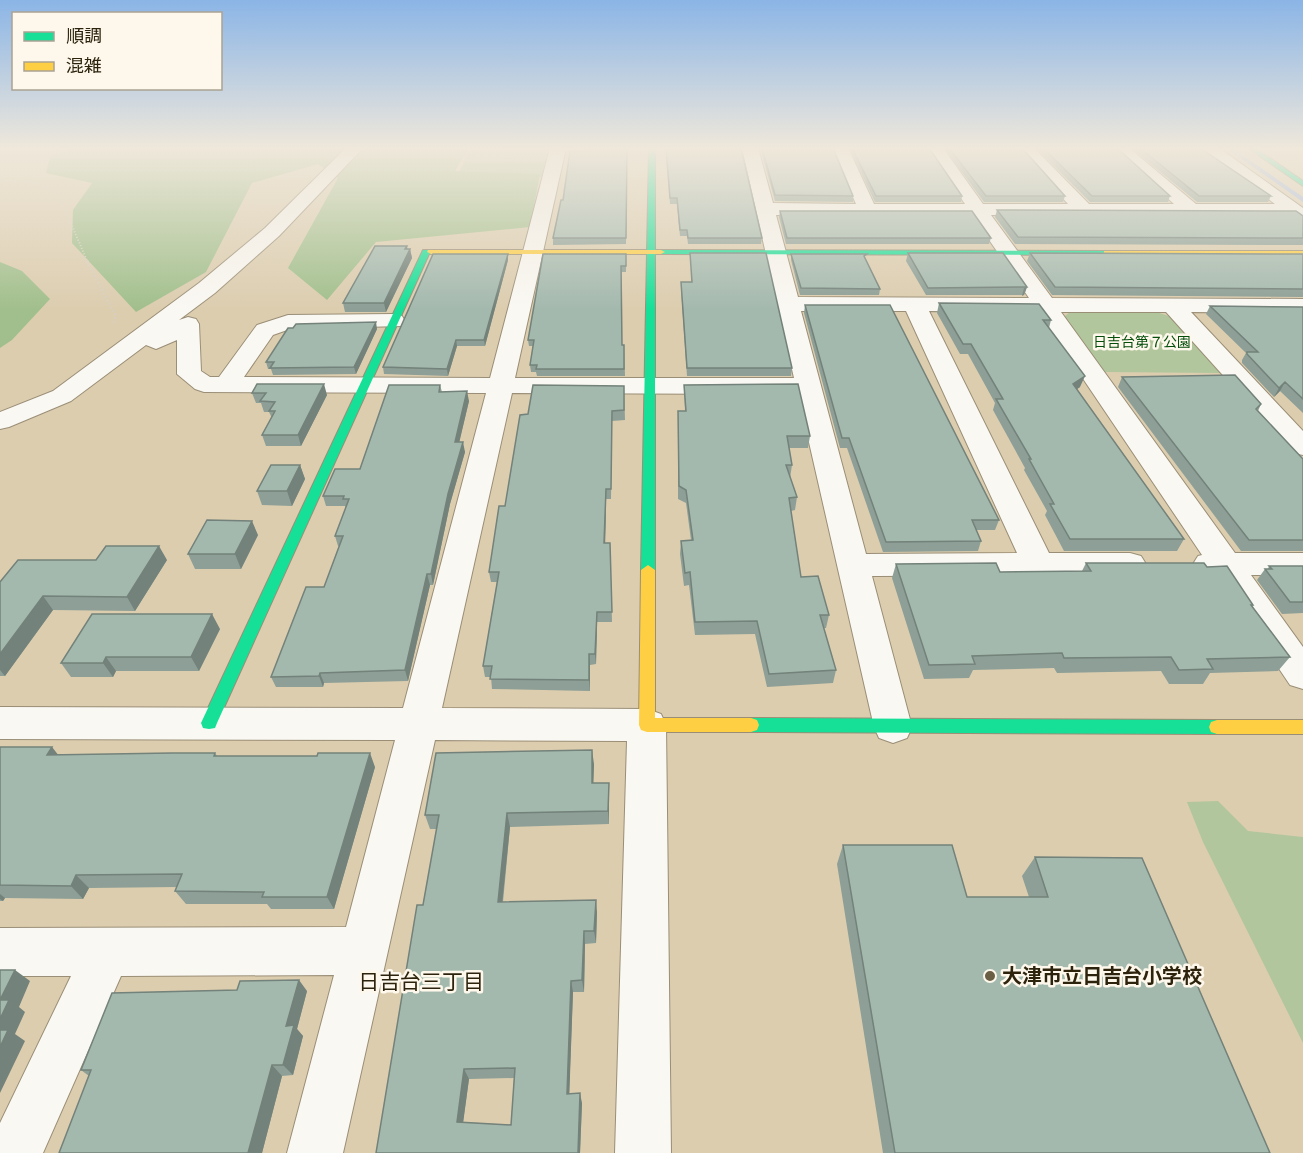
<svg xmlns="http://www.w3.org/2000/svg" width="1303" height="1153" viewBox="0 0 1303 1153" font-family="'PT Sans Narrow','Noto Sans JP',sans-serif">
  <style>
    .green { fill: #b1c69c }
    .forest { fill: #a1bf8c }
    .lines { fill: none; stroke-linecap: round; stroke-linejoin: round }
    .stream { fill: #a1b7e3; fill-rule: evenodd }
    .street-casing { stroke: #9a8e76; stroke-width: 2 }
    .fast-casing { stroke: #9a8e76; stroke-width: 2 }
    .slow-casing { stroke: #9a8e76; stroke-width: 2 }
    .path-far1 { stroke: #d5d0c6; stroke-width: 2; stroke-dasharray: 1 2; stroke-linecap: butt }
    .path { stroke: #d5d0c6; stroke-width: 3; stroke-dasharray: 1 3; stroke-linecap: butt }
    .street { fill: #faf8f3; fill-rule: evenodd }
    .fast { fill: #16e098; fill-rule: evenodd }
    .slow { fill: #ffcf43; fill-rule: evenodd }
    .wall { fill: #8d9f96; fill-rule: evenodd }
    .shaded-wall { fill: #73827a }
    .building { fill: #a4b9ae; stroke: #73827a; stroke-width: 1.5; fill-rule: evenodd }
    .poi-dot { fill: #6a5e45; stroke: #fdf7ec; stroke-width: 2 }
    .labels { text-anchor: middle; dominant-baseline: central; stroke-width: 5; stroke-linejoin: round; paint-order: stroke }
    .far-park-label { font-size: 14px; fill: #044e0c; stroke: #fdf7ec }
    .near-poi-label { font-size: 20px; font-weight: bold; fill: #2d230c; stroke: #fdf7ec; text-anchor: start }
    .near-neighbourhood-label { font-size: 21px; fill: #2d230c; stroke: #fdf7ec }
  </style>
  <rect width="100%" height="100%" fill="#dccdaf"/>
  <path class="green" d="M471 148H550L542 177H457Z
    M1072 310H1151L1171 317 1221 373 1102 372 1063 318Z
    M1218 801 1248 831 1303 837V1043L1203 842 1187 802Z"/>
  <path class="forest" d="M71 148H468L455 171 540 174 530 227 376 242 327 300 288 268 338 178 318 164 252 183 206 272 136 312 72 243 73 210 92 183 46 173 50 157Z
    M0 262 22 271 50 299 12 340 0 348Z"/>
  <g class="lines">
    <path class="stream" d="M1226 148H1232L1303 197V202Z"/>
    <defs>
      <path id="street" d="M346 148H363L279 236 215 293 179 320 188 317 196 319 199 324 201 371 210 377H219L257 325 288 315 394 314 402 316 405 321 402 326 290 329 273 335 244 377 490 378 550 148H566L515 378H794L742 148H758L773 203 856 204 832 148H848L874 204H965L927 148H943L983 204H1068L1018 148H1034L1089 204H1174L1112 148H1129L1196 204H1275L1201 148H1219L1303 208V216L991 215 1052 298 1303 299V313L1191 312 1303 431V455L1293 453 1166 312H1061L1235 553H1303V575H1251L1303 647V689L1290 685 1216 575 1198 572 1193 564 1198 556 1202 555 1038 312 929 311 1049 553H1130L1141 556 1146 564 1141 572 1130 575 872 576 912 727 907 738 893 743 879 738 874 727 798 394 512 393 442 708 647 709 661 714 666 725 671 1153H615L627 741 435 740 343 1153H287L334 975 121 976 43 1153H0V1123L71 976H0V928L346 927 395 740 0 739V707L403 708 486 393 204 392 195 389 177 374V340L156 349 146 345 71 401 9 427 0 429V412L53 391 199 283 265 228ZM776 215H972L1029 298 798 297ZM801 311H906L1017 553 866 554Z"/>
      <path id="fast" d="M649 148H655V570L648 575 641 570Z
        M1248 148H1255L1303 181V186Z
        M423 250H431L435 252 429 254 217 723 215 728 209 729 203 728 201 723Z
        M658 250 1107 251 1111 253 1107 255 661 254 657 252Z
        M751 718 1217 720 1223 722 1225 727 1223 732 1217 734 751 732 745 730 743 725 745 720Z"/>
      <path id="slow" d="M428 250H661L665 252 661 254H431L427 252Z
        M1104 251H1303V255H1104Z
        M648 565 655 570V718H751L757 720 759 725 757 730 751 732H647L641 730 639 725 641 570Z
        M1217 720H1303V734H1217L1211 732 1209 727 1211 722Z"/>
    </defs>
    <use href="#street" class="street-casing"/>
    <use href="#fast" class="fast-casing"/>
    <use href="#slow" class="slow-casing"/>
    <path class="path-far1" d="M0 180 36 183 58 193 88 263"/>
    <path class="path" d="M87 261 116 317 113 324"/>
    <use href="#street" class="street"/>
    <use href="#fast" class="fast"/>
    <use href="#slow" class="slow"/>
  </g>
  <path class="wall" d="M627 148 626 244 553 245V238L563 200 590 151Z
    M666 148H741L762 238 761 244H688L687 236H680L677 204H670Z
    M760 148H833L853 196V202L775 201Z
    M849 148H929L962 196 961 202H875Z
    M944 148H1022L1065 196 1063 202H984Z
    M1036 148H1117L1170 196 1168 202H1090Z
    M1131 148H1200L1271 196 1268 202H1197Z
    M997 210 1303 216V245L1015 244 995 217Z
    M780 211 991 238 989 244H786L779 217Z
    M407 246V249H410L412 258 386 312H345L343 303Z
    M690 253 792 368 791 376H687L681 289V282H692Z
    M908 253 1027 287 1024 295H926L906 261Z
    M1030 253 1303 254V297L1052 295 1027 261Z
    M626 254V272H622V345H624L625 376H537L536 372H531L530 365 533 346H529L528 340Z
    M791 254 866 260 880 289 879 295H800L791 260Z
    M508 260 485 346H457L448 376 384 374 383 367Z
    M939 303 1051 320 1049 328 1080 387 1077 389 1184 539 1177 551H1064L1045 515 1047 511 1024 470 1025 468 993 410 995 403 968 354H960L937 313Z
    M805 305 999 520 995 530H976L981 541 978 551 883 552 847 448H840L804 313Z
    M1210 306 1303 307V413L1280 391 1274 397 1242 363V360L1246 353 1206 314Z
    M293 328 377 329 356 374 273 375 271 369H268L266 362Z
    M1122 377 1261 404 1258 411 1303 459V551H1241L1118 387Z
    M257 384 327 395 301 446H266L262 435 272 418 269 412H264L261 403H256L252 393Z
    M440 385 442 392 469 401 459 442 465 452 450 504 433 585H430L408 681 324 683 323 687H276L271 677 324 587 339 546H338L335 536 346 508 345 506H326L323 496 360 469Z
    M684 385 810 436 808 448H789L792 465 790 478 797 497 795 510 791 511 801 577 829 615 826 628H824L836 670 833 683 767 687 755 634 695 635 689 585 684 586 680 554 681 541 691 540 686 503 678 499V411H685Z
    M624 386 625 420 612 421 611 499H606L605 543H610L612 622H597L596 664 590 665V691L492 689 491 677H485L483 666 497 582H491L489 572 528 414Z
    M300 465 305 479 292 506 262 505 257 491Z
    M258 535 241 569H195L188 554Z
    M167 560 135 611 53 610 5 676H0V582Z
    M1086 563 1207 567 1253 605 1252 606 1290 657 1278 671 1210 673 1203 684H1169L1161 671 1057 673 1054 668 973 670 969 678 924 679 892 578 896 564 1000 572 1082 571Z
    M1269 566H1303V613L1282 614 1257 580 1265 569H1268Z
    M220 629 199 671H116L113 677H71L61 663Z
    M0 747 58 755 215 753 217 756 375 767 334 909H271L267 904H186L175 891 177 887 89 888 83 899 5 898 3 901H0Z
    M594 764 593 783H609V824L510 827 503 902 597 912 596 943 585 944 584 992H573L569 1094 582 1103 580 1153H376L437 829H430L425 815ZM514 1078 511 1125 463 1122 469 1079Z
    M843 845 967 897H1029L1022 876 1035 857 1270 1153H883L837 864Z
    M307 991 297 1029 303 1036 293 1075 282 1076 262 1153H59L89 1076 81 1070Z"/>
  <path class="shaded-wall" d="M407 246 408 253 410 249 412 258 386 312 384 303Z
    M508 254V260L485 346 484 340Z
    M1027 287 1024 295 1022 296 1024 288Z
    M376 322 377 329 356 374 354 367Z
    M456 340 457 346 448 376 447 369Z
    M1085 376 1080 387 1069 395 1073 384Z
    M1285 382 1280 391 1274 397 1279 388Z
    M324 384 327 395 301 446 298 435Z
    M467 391 469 401 457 452 455 442Z
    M463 442 465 452 450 504 433 585 431 574 448 494Z
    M300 465 305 479 292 506 287 491Z
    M606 489V499L605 553 604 543Z
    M252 521 258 535 241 569 235 554Z
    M159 546 167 560 135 611 127 597Z
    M427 574 430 585 408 681 405 670Z
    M43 596 53 610 5 676 0 670V654Z
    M597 612V622L596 664 595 654Z
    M212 614 220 629 199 671 191 657Z
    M589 654 590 665V691L589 680Z
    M106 657 116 671 113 677 103 663Z
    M320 673 324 683 323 687 319 676Z
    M52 747 63 761 47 755Z
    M592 750 594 764 593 797 592 783Z
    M370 753 375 767 334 909 327 897Z
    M609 783V824L608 811Z
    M507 813 510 827 501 914 498 902Z
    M76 875 89 888 83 899 71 886Z
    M0 894 5 898 3 901 0 899Z
    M596 900 597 912 596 943 594 931Z
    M584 931 585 944 584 992 582 980Z
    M15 970 30 981 19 1007 25 1012 15 1034 25 1041 0 1093V1000Z
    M299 980 307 991 297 1029 303 1036 293 1075 283 1065 286 1026Z
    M571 981 573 992 569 1104 567 1094Z
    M272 1065 282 1076 262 1153H248Z
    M464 1069 469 1079 462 1131 457 1122Z
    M580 1093 582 1103 580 1153H578Z"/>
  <path class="building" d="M590 148H627L626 238H553L561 200H563L570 151H590Z
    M666 148H741L762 238H688L687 230H680L677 198H670Z
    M762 148H833L853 196 775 195Z
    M852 148H929L962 196H876Z
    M949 148H1022L1065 196H986Z
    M1043 148H1117L1170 196H1092Z
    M1140 148H1200L1271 196H1199Z
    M997 210 1296 211 1303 216V238L1018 237Z
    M780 211H972L991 238H787Z
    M375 246H407L405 249H410L384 303H343Z
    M690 253H766L792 368H687L681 282H692Z
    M908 253H1003L1027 287 928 288Z
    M1030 253 1303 254V289L1055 287Z
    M433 254H508L484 340H456L447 369 383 367Z
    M543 254H626V266H621L622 345H624V369H536L537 365H530L534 340H528Z
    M791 254H867L864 256 880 289 801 288Z
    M939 303 1039 304 1051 320H1043L1085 376 1073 384 1184 539H1070L1050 504H1054L1029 459H1031L996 399H1003L971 344H963Z
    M805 305H890L999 520H972L981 541 886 542 849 438H842Z
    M1210 306 1303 307V399L1285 382 1279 388 1247 354V352H1258Z
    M376 322 354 367 270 368 274 362H266L288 328H293L296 324Z
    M1235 375 1261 404 1256 409 1303 459V540H1249L1122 377Z
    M257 384H324L298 435H262L275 411H269L275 402 260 401 266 393H252Z
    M798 384 810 436H787L792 465H786L797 497 789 498 801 577 818 576 829 615H820L836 670 769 674 757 621 695 622 690 572 685 573 681 541 693 540 686 490 679 486 678 411H686L684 385Z
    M389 385H440L439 392 467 391 455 442H463L448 494 431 574H427L405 670 320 673 319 676 271 677 306 587H324L343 536H335L349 499H343L344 496H323L335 469H360Z
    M533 385 624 386V410L612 411 611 489H606L604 543H610L612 612H597L595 654H589V680L490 679 492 666H483L499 572H489L499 506H505L520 415 528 414Z
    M271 465H300L287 491H257Z
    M207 520 252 521 235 554H188Z
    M106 546H159L127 597 43 596 0 654V582L18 560H96Z
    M996 563 1000 572 1091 571 1086 563H1204L1207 567 1227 566 1253 605H1251L1290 657 1207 659 1213 669 1179 670 1171 657 1064 658 1062 653 972 656 975 664 929 665 896 564Z
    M1269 566H1303V602H1290L1265 569H1272Z
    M92 614H212L191 657H106L103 663H61Z
    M0 747H52L47 755 172 753H215L214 756H317L318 753H370L327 897H262L264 892 175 891 182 874 76 875 71 886 0 885Z
    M592 750V783H609L608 811 507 813 498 902 596 900 594 931H584L582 980 571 981 567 1094 580 1093 578 1153H376L417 905H423L439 815H425L436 753ZM515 1068 511 1125 457 1122 464 1069Z
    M843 845H952L967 897H1048L1035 857 1142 858 1270 1153H895Z
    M0 970H15L0 1000H9L0 1019Z
    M299 980 286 1026 294 1025 283 1065H272L248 1153H59L91 1070H81L112 993 237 990 240 981Z
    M0 1030H8L0 1047Z"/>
  <linearGradient id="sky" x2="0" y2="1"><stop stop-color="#8bb5e6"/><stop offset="0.48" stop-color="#efe8db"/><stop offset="1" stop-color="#efe8db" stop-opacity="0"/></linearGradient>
  <rect width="1303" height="309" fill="url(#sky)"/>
  <circle class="poi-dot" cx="990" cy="976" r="6"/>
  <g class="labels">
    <g class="far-park-label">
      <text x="1142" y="342">日吉台第７公園</text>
    </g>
    <g class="near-poi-label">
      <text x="1002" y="976">大津市立日吉台小学校</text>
    </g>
    <g class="near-neighbourhood-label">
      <text x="421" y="981">日吉台三丁目</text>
    </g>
  </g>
  <rect x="12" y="12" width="210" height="78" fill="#fdf7ec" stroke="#aaa292" stroke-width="1.5"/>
  <rect x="24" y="32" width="30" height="9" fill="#16e098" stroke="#aaa292" stroke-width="1.5"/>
  <text x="66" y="42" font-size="18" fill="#2d230c">順調</text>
  <rect x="24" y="62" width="30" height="9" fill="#ffcf43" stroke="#aaa292" stroke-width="1.5"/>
  <text x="66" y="72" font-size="18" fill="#2d230c">混雑</text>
</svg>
